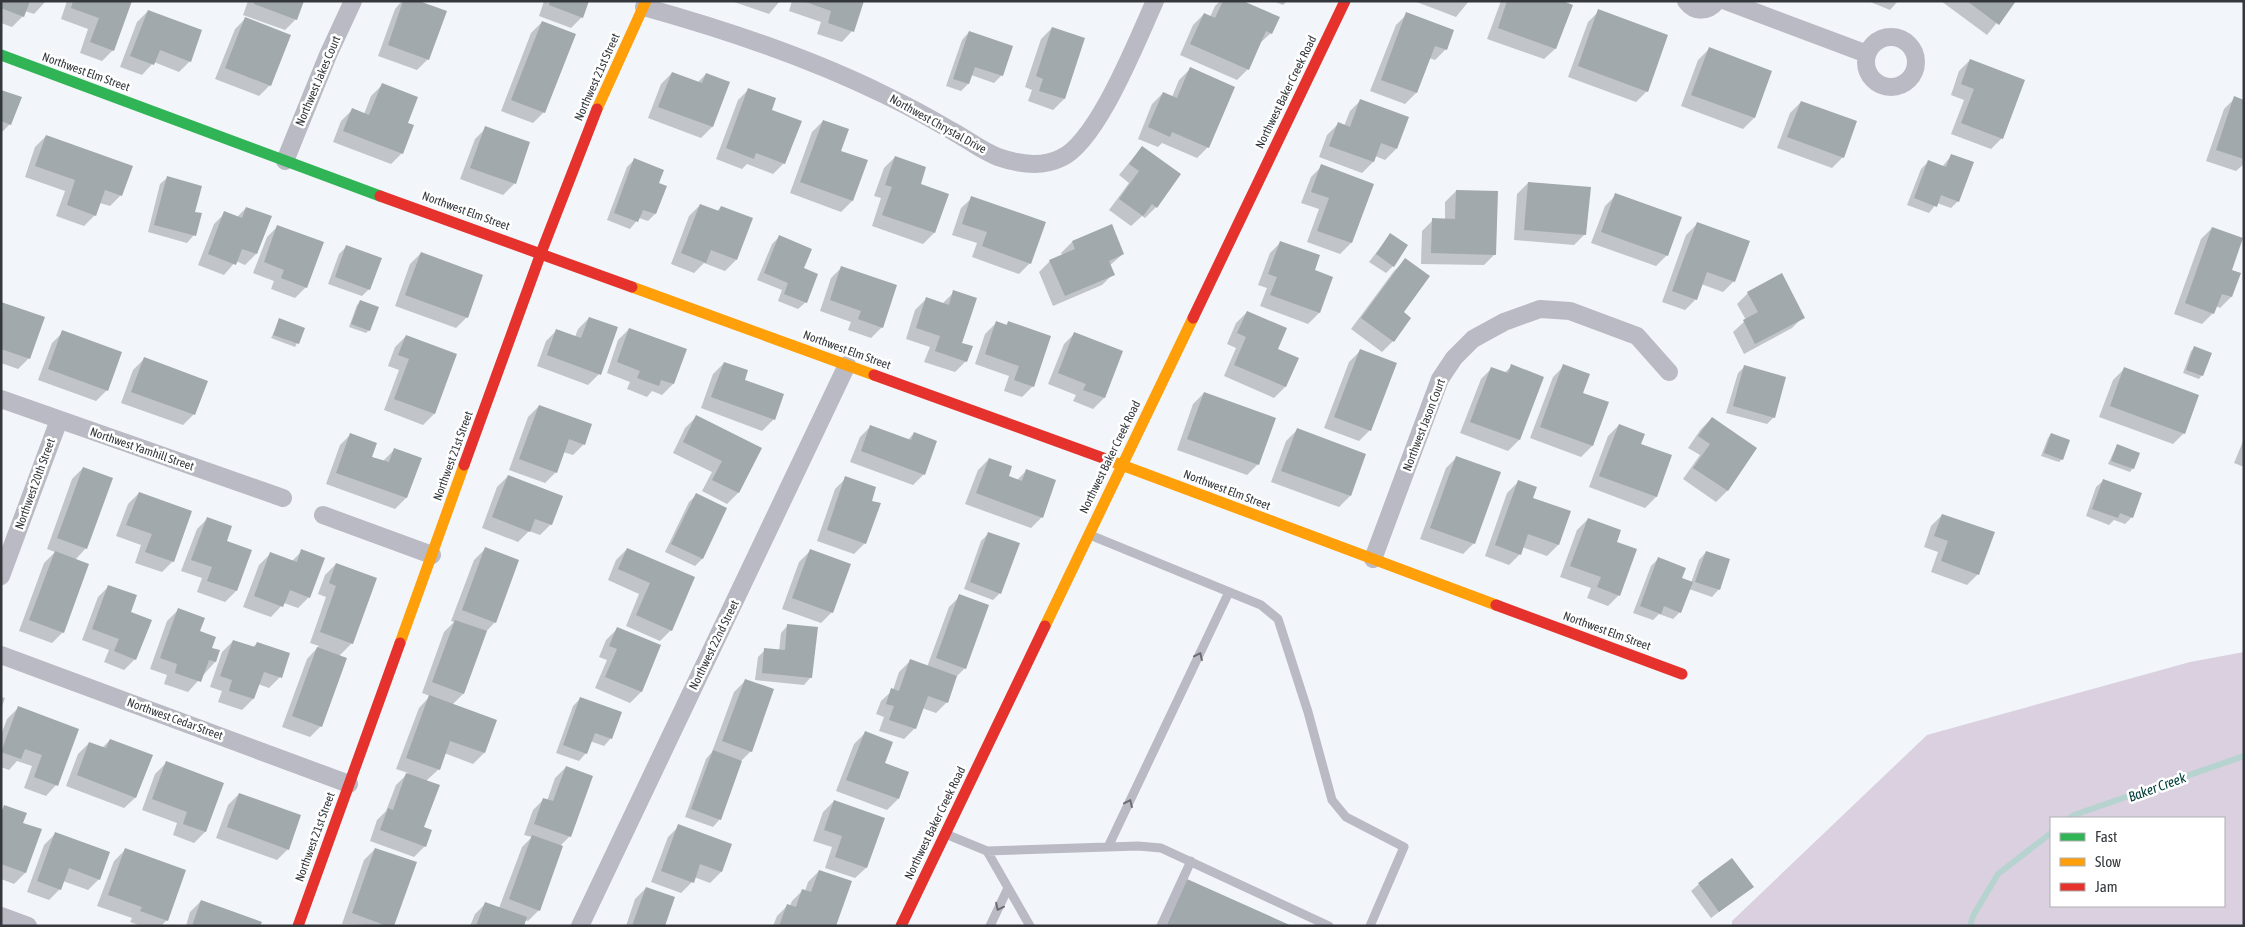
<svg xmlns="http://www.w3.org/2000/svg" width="2245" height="927" viewBox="0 0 2245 927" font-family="'Asap Condensed',sans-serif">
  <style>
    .forest { fill: #dad0df; fill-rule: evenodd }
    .shadow { fill: #0003 }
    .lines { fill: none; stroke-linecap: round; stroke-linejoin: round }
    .stream { stroke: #b6d3d0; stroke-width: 6 }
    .building { fill: #a1a9ad }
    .lane { stroke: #babac4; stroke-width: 9 }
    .street { stroke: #babac4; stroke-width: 18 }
    .fast { stroke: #30b455; stroke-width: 11 }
    .slow { stroke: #ff9f0a; stroke-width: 11 }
    .jam { stroke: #e5322d; stroke-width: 11 }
    .oneway { stroke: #6a6c72 }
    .labels { text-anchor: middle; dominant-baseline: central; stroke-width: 5; stroke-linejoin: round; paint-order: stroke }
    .street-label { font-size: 12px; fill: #34383c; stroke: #fff }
    .water-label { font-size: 14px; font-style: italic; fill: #04413b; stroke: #fff }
  </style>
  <rect width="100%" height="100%" fill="#f2f6fa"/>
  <path class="forest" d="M2244 652V926H1732V921L1927 735 2190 662ZM2051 818H2224V906H2051Z"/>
  <path class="shadow" d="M1 1H46L34 14 25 11 23 16 12 27 1 23Z
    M67 1H131L113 50 102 61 80 53 88 29 61 19Z
    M248 1H303L296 19 285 30 243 15Z
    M402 1H415L428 59 417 70 378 56 395 9Z
    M544 1H588L582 17 571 28 539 16Z
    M780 1 769 14 734 2V1Z
    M792 1H862L852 31 842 42 817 34 821 22 789 11Z
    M1220 1H1239L1271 33 1259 44 1248 69 1237 80 1180 55 1193 25 1204 14 1210 17 1215 6Z
    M1273 1H1287L1283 5Z
    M1414 1H1469L1456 17Z
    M1501 1H1559L1555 49 1544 59 1487 39Z
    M1868 1H1898L1890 10Z
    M1941 1H2014L1987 35Z
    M148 11 190 61 179 72 154 62 142 75 120 67 137 22Z
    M1599 11 1647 91 1636 102 1568 77 1588 22Z
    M1407 14 1446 49 1435 60 1429 58 1416 93 1405 104 1370 91 1396 25Z
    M246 18 270 85 259 96 215 79 235 29Z
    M542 22 544 112 533 123 501 111 531 33Z
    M1052 28 1064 99 1053 110 1028 101 1032 90 1025 87 1041 39Z
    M969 32 1002 75 994 83 971 75 968 84 961 91 946 86 962 40Z
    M1709 49 1770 72 1754 118 1743 129 1681 106 1698 60Z
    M1970 60 2002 138 1991 149 1951 134 1964 100 1951 95 1959 71Z
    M1190 69 1208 147 1197 158 1162 143 1158 147 1138 139 1152 104 1163 93 1172 97 1179 80Z
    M672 73 697 83 706 74 728 82 712 127 701 138 648 118 661 84Z
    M382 85 406 124 402 153 391 164 333 142 341 121 352 110 364 114 371 96Z
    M749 89 770 110 784 163 773 174 747 164 742 169 716 159 738 100Z
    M1 91 10 124 1 133Z
    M2235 98 2244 101V164L2236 171 2206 161 2224 109Z
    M1361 100 1396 149 1385 160 1375 156 1373 162 1362 173 1319 157 1327 135 1338 124 1344 126 1350 111Z
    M1801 102 1843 157 1832 168 1777 148 1790 113Z
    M823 121 840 151 866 161 852 201 841 212 790 193 812 132Z
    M486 128 529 143 514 184 503 195 460 179 475 139Z
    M46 136 121 195 110 206 100 203 95 215 84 226 56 216 65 191 25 177 35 147Z
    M1142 147 1179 175 1156 207 1145 218 1142 216 1131 226 1109 210 1129 183 1119 175Z
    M1951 156 1958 201 1951 208 1937 203 1929 213 1907 205 1921 169 1928 162 1942 167Z
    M895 157 919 185 934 233 923 244 872 226 881 198 874 196 884 168Z
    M634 160 657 184 655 214 648 221 639 218 630 229 607 220 627 167Z
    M1322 166 1372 185 1351 243 1340 254 1307 242 1319 209 1301 203 1311 177Z
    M168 177 194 212V235L187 243 148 232 160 184Z
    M1528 183 1585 234 1574 245 1514 240 1517 194Z
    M1456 191 1495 254 1484 265 1421 264 1422 231 1433 220H1445V202Z
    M1616 195 1667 255 1656 266 1591 243 1605 206Z
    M972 198 1030 263 1019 274 972 257 977 243 952 235 961 208Z
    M700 205 717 211 721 207 736 260 725 271 704 263 694 273 671 264 689 216Z
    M246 208 256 254 245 265 236 261 224 275 198 265 214 224 225 213 237 217Z
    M1697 224 1734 281 1723 292 1701 284 1696 299 1685 310 1662 302 1686 235Z
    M278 226 306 287 295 298 271 289 274 281 253 273 267 237Z
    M2212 228 2230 271 2231 297 2220 308 2216 306 2213 313 2202 324 2174 314 2201 239Z
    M1390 235 1393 266 1386 273 1369 262Z
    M779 237 803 269 806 302 798 309 778 301 782 290 757 280 772 244Z
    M1072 242 1123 254 1109 266 1113 274 1102 285 1053 306 1039 272 1050 261 1062 255 1061 253Z
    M1281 242 1313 271 1332 278 1319 313 1308 324 1260 306 1267 288 1258 285 1270 253Z
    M347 246 369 289 362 296 328 284 339 254Z
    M421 253 467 317 456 328 395 306 410 264Z
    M1405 260 1393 341 1382 352 1351 329 1394 271Z
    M842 267 882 327 871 338 848 330 851 322 820 311 831 278Z
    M954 292 961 343 966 361 955 372 924 362 930 347 906 339 915 310 926 299 942 304Z
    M1748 293 1803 317 1792 328 1744 354 1733 332 1746 320 1737 304Z
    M360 302 369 330 366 333 349 327 357 305Z
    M1 303 29 358 18 369 1 363Z
    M1247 312 1277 350 1297 359 1285 387 1274 398 1224 376 1236 348 1227 344 1236 323Z
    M589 318 599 374 588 385 537 366 546 341 557 330 575 337 578 329Z
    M280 320 304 329 295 347 271 338Z
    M996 323 1005 326 1008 323 1033 386 1022 397 1004 391 1009 376 975 364 985 334Z
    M629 329 685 350 673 384 662 395 652 391 647 397 627 389 630 382 607 373 618 340Z
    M63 332 107 390 96 401 38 380 52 343Z
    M1075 333 1122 351 1104 398 1093 409 1073 401 1076 395 1048 384 1064 344Z
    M406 336 456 355 434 414 423 425 384 410 399 370 388 366 395 347Z
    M2194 348 2202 375 2199 379 2183 373 2191 351Z
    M1360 351 1370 430 1359 441 1324 428 1349 362Z
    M144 359 194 414 183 425 121 403 133 370Z
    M724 363 743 381 782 395 773 420 762 431 701 408 713 374Z
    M1512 366 1542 377 1519 440 1508 451 1460 433 1481 379 1492 368 1504 373Z
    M1564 366 1581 393 1607 403 1592 446 1581 457 1530 438 1553 377Z
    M1745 366 1774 417 1767 424 1726 413 1738 373Z
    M2124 369 2184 433 2173 444 2099 417 2113 380Z
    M1204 393 1258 464 1247 475 1177 450 1193 404Z
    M539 406 584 444 573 455 563 452 556 472 545 483 509 470 528 417Z
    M696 417 760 448 738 493 727 504 702 491 712 472 673 453 685 428Z
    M1712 418 1756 449 1727 491 1716 502 1683 479 1700 455 1688 448 1701 429Z
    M1619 425 1640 445 1671 456 1656 497 1645 508 1589 487 1608 436Z
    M871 426 908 440 914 433 924 474 913 485 850 462 860 437Z
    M1297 430 1350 496 1339 507 1271 482 1286 441Z
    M351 434 371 457 383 461 394 450 420 459 406 498 395 509 326 484 340 445Z
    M2051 434 2062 459 2059 462 2041 456 2048 438Z
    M2244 439V467L2234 463Z
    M2117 445 2133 468 2130 472 2108 464Z
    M1457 457 1474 543 1463 554 1420 539 1446 468Z
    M989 459 1007 477 1017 480 1026 471 1042 517 1031 528 965 504 978 470Z
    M83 468 86 548 75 560 63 632 52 643 19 631 44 563 55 552 47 549 72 479Z
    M508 476 551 524 540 535 529 531 518 542 482 528 497 487Z
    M846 478 870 501 865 543 854 554 817 541 835 489Z
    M2104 480 2132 517 2125 524 2114 520 2109 525 2086 516 2096 487Z
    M1518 482 1532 498 1570 512 1558 545 1547 556 1522 547 1520 554 1509 565 1485 556 1507 493Z
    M139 493 173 561 162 572 135 563 141 545 116 536 128 504Z
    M696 495 726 509 702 559 695 566 665 552 689 502Z
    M1942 515 1978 574 1967 585 1931 572 1938 552 1924 547 1931 526Z
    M208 518 225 542 251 551 236 591 225 602 197 592 202 578 181 571 197 529Z
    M1588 519 1615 542 1619 595 1608 606 1587 598 1591 588 1560 577 1577 530Z
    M989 533 1000 593 993 600 964 589 981 541Z
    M485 549 495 622 485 633 463 694 452 705 496 721 484 753 473 764 444 753 439 769 426 781 423 828 425 846 414 857 370 841 377 820 386 811 396 785 408 773 396 769 419 708 430 696 422 693 444 632 454 622 451 621 474 560Z
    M627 549 694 578 671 630 660 641 626 626 639 594 608 580 616 560Z
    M302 551 309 597 298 608 284 603 271 617 243 607 259 565 270 554 291 562Z
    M810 551 832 612 821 623 782 609 799 562Z
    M1706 552 1719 589 1712 597 1689 589 1680 612 1673 619 1659 614 1653 620 1633 613 1651 566 1658 559 1681 579 1691 583 1699 560Z
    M336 564 352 643 339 656 321 726 310 737 282 727 307 659 319 646 310 643 326 597 318 594 325 575Z
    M109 586 130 613 135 659 124 670 104 662 109 650 82 640 98 597Z
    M960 596 965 668 955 678 947 702 936 713 922 708 915 728 904 739 879 731 884 717 876 714 881 701 893 690 899 672 910 661 927 667 949 607Z
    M178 610 211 648 218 651 215 662 188 692 164 684 167 675 150 669 167 621Z
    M788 625 811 677 804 685 755 680 758 657 765 650 779 651 781 633Z
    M617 629 659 646 641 692 630 703 595 688 607 660 599 657 606 640Z
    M233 641 252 648 257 643 280 677 269 688 258 684 253 699 242 710 218 702 222 691 210 687 222 652Z
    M745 681 751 751 741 761 720 819 713 827 685 817 706 759 712 752 734 692Z
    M1 697 5 698 1 709Z
    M581 698 611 738 604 746 590 741 586 753 579 761 556 753 573 706Z
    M18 708 77 730 56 785 46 796 24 788 32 766 17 761 9 770 1 767V735L7 719Z
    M865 733 884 763 908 772 898 799 887 810 836 791 854 744Z
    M110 740 135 798 124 808 66 786 78 754 89 743 102 748Z
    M166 763 223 784 205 832 194 843 173 835 177 823 142 810 155 774Z
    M566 767 570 836 560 846 539 910 528 921 524 920 522 926H470L475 914 486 903 499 908 522 847 532 837 524 835 533 810 544 799 547 801 555 778Z
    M239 794 288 849 277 860 216 838 228 805Z
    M834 801 866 868 855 878 825 868 832 847 813 841 823 812Z
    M5 807 22 824 40 830 25 873 14 884 1 879V810Z
    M679 826 731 845 721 872 710 883 694 877 692 882 681 893 651 882 668 837Z
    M55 834 99 879 88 890 63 881 60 889 49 900 27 892 44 845Z
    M375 849 393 926 342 924 364 860Z
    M125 850 167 920 161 926H141L130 922 132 918 97 906 114 861Z
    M819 871 835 926H773L777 916 788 905 790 906 792 901 803 890 805 891 808 882Z
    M1699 884 1752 887 1711 918 1691 891Z
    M646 888 664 926H626L635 899Z
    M201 901 259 926H186L190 912Z"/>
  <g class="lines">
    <path class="stream" d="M2070 818 2074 815 2244 756
      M1970 926 1973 916 1998 874 2051 833"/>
  </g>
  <path class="building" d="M1 1H30L24 17 1 8Z
    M73 1H132L114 51 90 42 99 18 71 8Z
    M254 1H304L297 20 254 4Z
    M403 1H419L447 11 429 60 388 45Z
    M550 1H589L583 18 549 5Z
    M803 1H864L854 32 828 23 831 11Z
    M1223 1H1243L1280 17 1272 34 1266 31 1249 70 1190 44 1204 13 1215 18Z
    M1507 1H1563L1573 5 1556 49 1498 28Z
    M1967 1H2016L1999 25Z
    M1598 9 1668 35 1648 92 1578 66Z
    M148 10 202 30 191 62 160 50 154 65 130 56Z
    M1406 12 1454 30 1447 50 1435 46 1417 93 1381 80Z
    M245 17 291 35 271 86 225 68Z
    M542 21 576 34 545 113 511 100Z
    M1052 27 1085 38 1065 99 1039 91 1043 79 1036 76Z
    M969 31 1013 46 1003 76 975 67 969 84 953 79Z
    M1709 47 1772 71 1755 118 1691 95Z
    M1970 59 2025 80 2003 139 1961 123 1974 89 1961 84Z
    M1190 67 1235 87 1209 148 1172 132 1170 137 1148 127 1163 92 1177 98Z
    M672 72 702 83 706 73 730 82 713 127 658 107Z
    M382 83 418 97 408 123 414 125 403 154 343 131 352 108 369 115Z
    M748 88 776 98 772 110 802 121 785 164 756 153 754 159 726 148Z
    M1 90 22 97 11 125 1 121Z
    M2234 96 2244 100V159L2216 150Z
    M1360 99 1409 117 1397 149 1381 143 1374 162 1329 146 1338 122 1350 127Z
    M1801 101 1857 121 1844 158 1787 137Z
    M823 120 849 129 841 151 868 160 853 201 800 182Z
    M485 126 530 142 516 184 470 168Z
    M46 135 133 166 122 196 105 190 96 216 67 205 75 180 35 166Z
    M1142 146 1181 174 1157 208 1152 204 1143 216 1119 199 1139 171 1129 164Z
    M1951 154 1974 162 1959 202 1941 195 1937 207 1914 198 1928 160 1946 167Z
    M895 156 926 167 921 184 949 194 935 233 882 215 892 187 885 185Z
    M634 158 664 170 659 183 667 186 656 214 643 210 638 222 614 213Z
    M1321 164 1374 184 1352 243 1317 231 1329 198 1311 192Z
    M167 176 202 186 195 212 202 213 196 236 154 225Z
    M1528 182 1591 187 1586 235 1524 230Z
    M1456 190 1498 191 1496 255 1431 253 1432 218 1455 219Z
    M1615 193 1682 217 1668 256 1601 232Z
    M971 196 1046 222 1031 264 982 246 987 232 962 224Z
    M700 204 719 211 721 206 753 218 737 260 711 250 706 263 681 253Z
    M246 207 272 216 257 254 242 249 236 265 208 254 224 211 242 218Z
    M1697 222 1750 241 1735 282 1707 272 1697 300 1672 291Z
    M1112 224 1124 254 1109 261 1115 275 1065 296 1049 260 1075 249 1072 241Z
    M277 225 324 242 307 288 281 278 284 270 264 262Z
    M2212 227 2243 238 2232 270 2241 273 2232 297 2222 294 2214 314 2185 303Z
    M1390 233 1408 245 1394 267 1376 254Z
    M779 235 812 249 804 268 818 274 807 303 784 294 788 283 764 273Z
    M1280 241 1320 255 1315 270 1333 277 1320 313 1270 295 1277 277 1268 274Z
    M346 245 382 258 370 290 335 277Z
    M421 252 483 275 468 318 405 295Z
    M1405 258 1430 276 1404 312 1411 318 1394 342 1361 318Z
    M841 266 897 285 883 328 858 319 861 311 830 300Z
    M1782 273 1805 318 1755 344 1743 320 1758 312 1747 292Z
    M953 290 977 298 962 343 973 346 967 362 935 351 940 336 916 328 926 297 949 305Z
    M360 300 379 307 370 331 351 324Z
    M1 302 45 317 30 359 1 349Z
    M1247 311 1287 328 1278 349 1299 358 1286 387 1234 365 1246 337 1237 333Z
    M589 317 618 327 601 375 547 355 556 329 581 338Z
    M279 318 305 328 299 344 273 335Z
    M996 321 1007 325 1008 321 1051 336 1034 387 1014 380 1019 366 985 354Z
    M629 328 687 349 674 384 661 380 659 386 637 378 640 371 617 362Z
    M62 330 122 352 108 391 48 369Z
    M1074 332 1123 351 1105 398 1083 390 1086 384 1058 373Z
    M406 335 457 354 435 414 394 399 409 359 398 355Z
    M2194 346 2212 353 2203 376 2186 370Z
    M1360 349 1397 363 1371 431 1334 417Z
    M144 357 208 381 195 415 131 392Z
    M724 362 748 370 745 380 784 394 775 420 711 397Z
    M1511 364 1544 377 1520 440 1470 422 1491 367 1508 373Z
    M1563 364 1590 374 1583 393 1609 402 1593 446 1540 427Z
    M1744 365 1786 377 1775 418 1733 406Z
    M2124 367 2199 395 2185 434 2110 406Z
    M1204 392 1276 418 1259 465 1187 439Z
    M539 405 592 424 585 445 569 439 557 473 519 459Z
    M696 415 762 448 739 493 712 480 722 461 683 442Z
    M1712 417 1757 448 1728 491 1693 468 1710 444 1698 436Z
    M1619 424 1645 434 1641 444 1672 455 1657 497 1599 476Z
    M870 425 911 440 914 432 937 441 925 475 861 451Z
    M1297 428 1366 454 1351 496 1281 471Z
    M350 433 377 443 372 457 389 462 394 448 422 458 407 498 336 473Z
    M2051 433 2070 440 2063 460 2044 453Z
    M2117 444 2140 453 2134 469 2111 461Z
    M1456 456 1501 472 1475 544 1430 528Z
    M989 458 1012 466 1009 476 1022 481 1026 469 1056 480 1043 518 976 493Z
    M83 467 113 478 87 549 57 538Z
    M508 475 563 496 552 525 535 519 530 532 492 517Z
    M845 476 876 487 872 501 881 503 866 544 827 530Z
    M2103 479 2142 493 2133 518 2120 513 2118 518 2092 509Z
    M1518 480 1537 487 1533 498 1571 511 1559 545 1528 534 1521 555 1495 545Z
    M139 492 192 511 174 562 145 552 152 534 126 525Z
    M696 493 727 508 703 559 671 544Z
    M1942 514 1995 532 1979 575 1941 561 1948 541 1934 536Z
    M207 517 232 526 227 541 252 550 237 591 207 581 212 567 191 560Z
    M1588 518 1621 530 1617 542 1637 549 1620 596 1597 587 1601 577 1570 566Z
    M988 532 1020 543 1001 594 970 582Z
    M485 547 519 560 496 623 462 610Z
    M627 548 695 577 672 631 636 615 650 583 618 569Z
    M301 549 325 558 310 598 290 590 283 607 254 596 270 552 297 562Z
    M810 549 851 564 833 613 792 598Z
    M55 551 89 564 64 633 29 620Z
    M1706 551 1730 559 1720 590 1695 582Z
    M1658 557 1686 568 1682 578 1693 582 1681 613 1664 606 1661 614 1640 606Z
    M336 563 377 578 353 644 320 632 336 586 329 583Z
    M108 585 137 595 131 612 152 620 136 660 114 651 119 639 92 629Z
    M959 594 989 605 966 669 936 658Z
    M178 608 205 618 200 631 216 637 212 648 220 650 216 662 209 660 201 682 175 673 177 664 160 658Z
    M455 620 487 631 464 694 432 682Z
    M787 624 818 627 812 678 762 673 764 648 785 650Z
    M617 627 661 645 642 692 605 677 617 649 609 646Z
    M233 640 255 647 257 642 290 653 282 678 264 672 254 699 229 691 232 680 220 676Z
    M317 647 347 658 322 727 292 716Z
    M910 659 957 676 948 703 928 696 916 729 889 720 894 706 886 704 891 688 899 691Z
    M745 679 774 689 752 752 722 741Z
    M429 695 497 720 485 753 450 741 440 770 406 758Z
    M580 697 622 712 612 739 595 733 587 754 563 745Z
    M18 706 79 729 58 786 34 777 42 755 25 749 21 759 1 752Z
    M865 731 893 742 885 763 909 772 899 799 846 780Z
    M110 739 153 755 136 798 77 775 89 742 106 748Z
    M713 750 742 761 721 820 691 809Z
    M166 761 224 783 206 832 183 824 187 812 152 799Z
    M566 766 593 776 571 837 534 824 543 798 553 801Z
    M406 773 440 785 424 827 432 830 426 847 380 830 388 808 393 810Z
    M239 793 301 815 289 850 227 827Z
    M834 800 885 818 867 868 835 857 842 836 824 830Z
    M4 805 27 813 23 823 42 829 26 873 1 864V814Z
    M678 824 732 844 722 872 700 864 694 883 661 871Z
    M55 832 110 852 100 880 69 868 61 890 37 881Z
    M532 835 563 846 540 911 509 899Z
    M125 848 186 870 168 921 140 911 142 907 108 895Z
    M375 848 417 862 394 926H387L352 913Z
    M1732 858 1754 887 1719 912 1698 883Z
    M819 870 852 881 836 926H779L787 904 796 907 802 889 811 892Z
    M1187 879 1292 926H1166Z
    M646 887 675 897 665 926H632Z
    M201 900 262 922 260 926H192Z
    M485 902 527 917 524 926H476Z"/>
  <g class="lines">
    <path class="lane" d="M1090 535 1261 605 1278 619 1308 712 1332 800 1346 817 1404 847 1370 926
      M948 835 987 851 1138 846 1161 848 1329 926
      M1108 847 1229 592
      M987 851 1030 926
      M990 926 1008 888
      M1161 926 1191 861"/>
    <path class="street" d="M1686 1C1695 13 1708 12 1717 1
      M1726 1 1867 54
      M644 7C727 30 808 57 885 95 908 106 930 118 952 131 967 139 982 151 998 157 1018 164 1041 168 1061 158 1098 141 1137 40 1155 1
      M1866 62a25 25 0 1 1 50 0a25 25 0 1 1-50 0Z
      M285 161 328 55 353 1
      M1 399 283 498
      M323 515 432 555
      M1373 559 1440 379 1454 358 1473 339 1504 322 1540 309 1570 311 1637 336 1669 372
      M1 576 59 420
      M1 655 349 784
      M1 916 28 926
      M580 926 847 365"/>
    <path class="fast" d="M1 55 380 196"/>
    <path class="slow" d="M597 109 646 1
      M632 287 874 375
      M1103 458 1496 605
      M1045 626 1193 318
      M400 643 464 465"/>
    <path class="jam" d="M380 196 632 287
      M1193 318 1345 1
      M874 375 1103 458
      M464 465 541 253 597 109
      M1496 605 1682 674
      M298 926 400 643
      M901 926 1045 626"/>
  </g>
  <defs><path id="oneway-chevron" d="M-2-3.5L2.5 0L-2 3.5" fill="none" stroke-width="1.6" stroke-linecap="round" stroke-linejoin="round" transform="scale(1.25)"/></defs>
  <g class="oneway">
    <use href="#oneway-chevron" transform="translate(1199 656) rotate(-65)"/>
    <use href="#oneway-chevron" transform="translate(1129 803) rotate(-65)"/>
    <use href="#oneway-chevron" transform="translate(999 907) rotate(116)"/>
  </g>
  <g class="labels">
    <g class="street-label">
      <text transform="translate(86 72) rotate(20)">Northwest Elm Street</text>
      <text transform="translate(597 77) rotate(-66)">Northwest 21st Street</text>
      <text transform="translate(318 81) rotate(-67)">Northwest Jakes Court</text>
      <text transform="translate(1286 92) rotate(-64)">Northwest Baker Creek Road</text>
      <text transform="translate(938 124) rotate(29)">Northwest Chrystal Drive</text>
      <text transform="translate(466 211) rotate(20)">Northwest Elm Street</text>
      <text transform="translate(847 350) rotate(20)">Northwest Elm Street</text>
      <text transform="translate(1424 425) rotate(-69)">Northwest Jason Court</text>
      <text transform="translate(142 449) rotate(19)">Northwest Yamhill Street</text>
      <text transform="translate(453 456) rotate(-70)">Northwest 21st Street</text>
      <text transform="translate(1110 457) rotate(-64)">Northwest Baker Creek Road</text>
      <text transform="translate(35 484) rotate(-70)">Northwest 20th Street</text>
      <text transform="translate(1227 490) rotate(21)">Northwest Elm Street</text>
      <text transform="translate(1607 631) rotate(20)">Northwest Elm Street</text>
      <text transform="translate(714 645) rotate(-64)">Northwest 22nd Street</text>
      <text transform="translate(175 719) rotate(20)">Northwest Cedar Street</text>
      <text transform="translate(935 823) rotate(-64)">Northwest Baker Creek Road</text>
      <text transform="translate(315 837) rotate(-70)">Northwest 21st Street</text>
    </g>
    <g class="water-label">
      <text transform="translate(2157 787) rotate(-20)">Baker Creek</text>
    </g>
  </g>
  <rect width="2245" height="927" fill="none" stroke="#34383c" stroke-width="5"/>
  <rect x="2050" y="817" width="175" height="90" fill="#ffffff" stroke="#aeafb1"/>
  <rect x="2060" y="833" width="25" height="8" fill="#30b455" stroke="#aeafb1"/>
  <text x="2095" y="842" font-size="15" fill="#34383c">Fast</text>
  <rect x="2060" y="858" width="25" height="8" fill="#ff9f0a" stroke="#aeafb1"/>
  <text x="2095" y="867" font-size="15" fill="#34383c">Slow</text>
  <rect x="2060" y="883" width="25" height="8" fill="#e5322d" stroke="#aeafb1"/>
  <text x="2095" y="892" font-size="15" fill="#34383c">Jam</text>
</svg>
